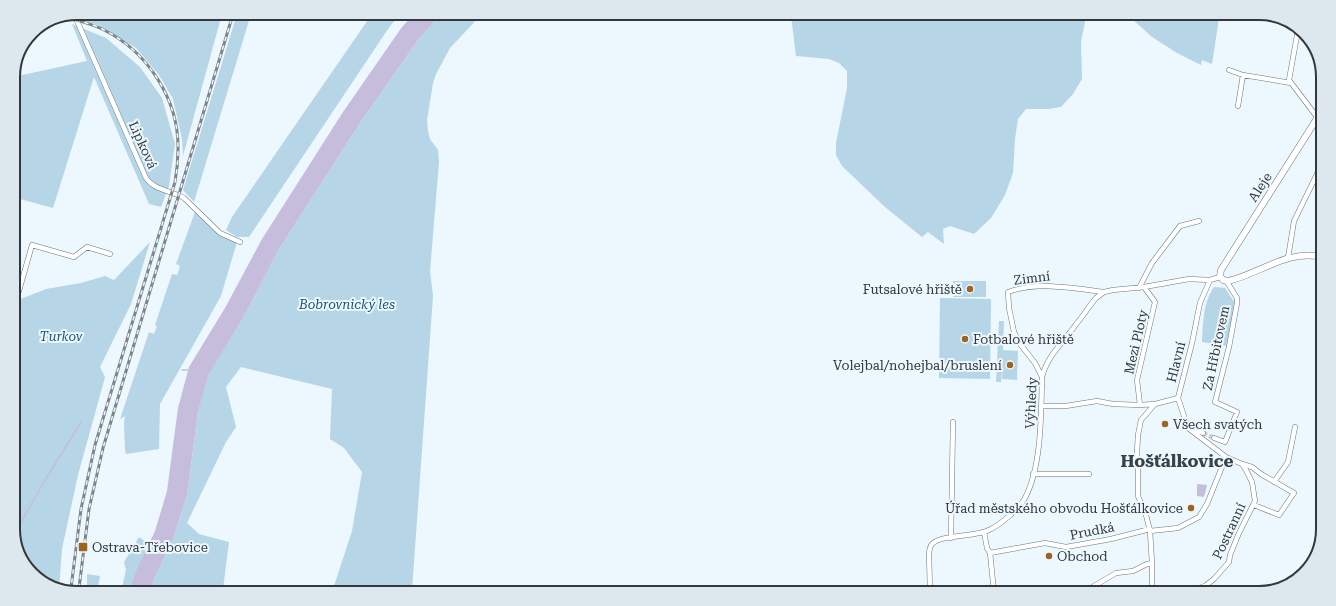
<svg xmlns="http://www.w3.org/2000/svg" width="1336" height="606" viewBox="0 0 1336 606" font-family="'Roboto Serif',serif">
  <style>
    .green { fill: #b6d6e7 }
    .water { fill: #c6bddd }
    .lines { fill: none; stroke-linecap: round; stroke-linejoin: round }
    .stream { stroke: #c6bddd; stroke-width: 1.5 }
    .street-tunnel { stroke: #c7d1d7; stroke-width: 4.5; stroke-dasharray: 4.5 2; stroke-linecap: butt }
    .street-casing { stroke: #6a777e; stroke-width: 5.5 }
    .secondary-casing { stroke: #6a777e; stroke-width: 7 }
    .street { stroke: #fff; stroke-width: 4.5 }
    .secondary { stroke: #fff; stroke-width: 6 }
    .rail-casing { stroke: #7d8589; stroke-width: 3 }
    .rail { stroke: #ecf7fe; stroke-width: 1.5; stroke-dasharray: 4.5; stroke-linecap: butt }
    .poi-dot { fill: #9c6321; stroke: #ecf7fe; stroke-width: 1.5 }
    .labels { text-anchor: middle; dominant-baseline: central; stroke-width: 4; stroke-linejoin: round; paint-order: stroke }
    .street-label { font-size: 13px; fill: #32383b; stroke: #ecf7fe }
    .poi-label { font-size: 13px; fill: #32383b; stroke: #ecf7fe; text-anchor: start }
    .park-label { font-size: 13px; font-style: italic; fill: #175672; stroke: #ecf7fe }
    .district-label { font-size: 17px; font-weight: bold; fill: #374349; stroke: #ecf7fe }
    .rim { fill: none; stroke: #32383b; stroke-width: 2 }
  </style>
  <rect width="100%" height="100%" fill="#ecf7fe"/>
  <path class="green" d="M79 13 222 14 183 156 182 139 173 99 159 75 136 48 98 25 81 20Z
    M237 14H251L194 202 183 190Z
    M372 14H401L390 26 249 237H237L226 230 232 217Z
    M441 14 481 15 450 48 436 74 433 83 427 120 428 131 430 139 438 150 439 162 430 271 433 296 412 590 333 589 352 531 362 472 344 448 330 439 332 389 241 367 226 387 236 427 226 442 187 523 199 534 229 542 223 589 151 588 155 577 173 539 187 495 198 412 207 375 243 318 279 249 360 123 418 40Z
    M791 16 1086 17 1081 42 1082 79 1073 94 1061 107 1049 109H1026L1018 119 1015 139 1013 173 1005 195 991 218 974 234 950 226 943 229 944 244 928 232 922 237 885 207 842 166 836 155V143L847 88V71L839 63 829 59 796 56Z
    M1130 17 1219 18 1212 64 1202 60 1201 65 1177 53 1152 37Z
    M72 24 106 38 140 67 162 98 175 144 169 186 161 207 149 204 94 77 53 208 13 197V77L87 61Z
    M195 212 219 235 237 242 221 296 160 404 159 449 126 454 125 450 124 423 125 416 120 419 149 332 154 334 157 326 155 325 172 274 177 275 180 266 176 264Z
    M150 242 131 304 100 367 105 377 78 475 62 549 59 588H52L26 568 13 534V302L46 289 81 283 105 276 114 280Z
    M953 281H986V297H953Z
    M1214 287 1225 288 1235 303 1227 346 1202 342C1203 324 1203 302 1214 287Z
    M940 298 991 299 990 379 939 378Z
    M999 321H1004L1003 350 1018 351 1017 380 1002 379 1003 360 1001 382H996Z
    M139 537 151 545 132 588H122L126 570 124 562Z
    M87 574 100 576 98 588H87Z"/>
  <path class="water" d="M414 14H441L418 40 360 123 279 249 243 318 208 375 198 412 187 495 173 539 155 577 151 588H130L137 569 155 531 167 491 178 408 189 367 225 308 262 239 343 112 402 27Z
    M1197 484 1207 485 1204 497 1197 496Z"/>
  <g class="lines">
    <path class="stream" d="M182 370H188
      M13 530 21 522 44 482 81 422"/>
    <path class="street-tunnel" d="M1203 433 1214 438"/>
    <defs>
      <path id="street" d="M74 14 146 178C155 191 171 190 184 198L220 233 240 242
        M1298 30 1289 80 1317 117
        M1229 70 1243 75
        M1238 106 1243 75 1291 83
        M1288 258 1294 221 1322 164
        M1139 288 1152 263 1180 226 1199 221
        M13 296 17 295 19 291 32 245 74 257 87 247 110 254
        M1042 377 1035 363 1020 344 1014 332 1009 308 1008 292C1038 281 1073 288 1104 292
        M1178 398 1192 343 1200 303 1210 280
        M1140 405 1137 380 1155 302 1144 287
        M1041 406H1066L1097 401 1113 404 1140 405 1155 404 1178 398
        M1187 422 1190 427 1203 433
        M1214 438 1225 442 1237 412 1215 402 1229 347 1237 303V298L1227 282
        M1242 464 1252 467 1261 474 1294 493 1279 515 1254 505
        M1033 474H1089
        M1274 482 1288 462 1295 427
        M1150 531 1178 528 1199 517 1207 504 1226 457
        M984 532 987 548 990 553 994 592
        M951 538 953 422
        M990 553 1045 543 1066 547 1111 539 1150 529
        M882 591 929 589
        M930 592 929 552C930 549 930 546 932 544 942 534 976 537 989 530 1000 525 1019 509 1025 498 1042 466 1041 413 1042 377 1048 354 1064 342 1077 323 1084 315 1089 306 1096 298L1104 292 1113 290 1144 287 1189 279 1210 280 1220 277
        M1084 592 1116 573 1133 571 1147 564 1152 563
        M1152 593V563L1150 531 1146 515 1138 496V463L1137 452 1138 435 1141 420 1155 404
        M1163 593 1193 590 1205 586 1214 579 1229 562 1230 555 1239 533 1255 501 1252 482 1246 470 1242 464 1226 457 1188 428 1178 398"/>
      <path id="secondary" d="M1321 257C1288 249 1259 274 1228 281L1223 280 1220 276 1221 270 1323 109"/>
    </defs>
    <use href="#street" class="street-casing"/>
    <use href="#secondary" class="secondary-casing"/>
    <use href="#street" class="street"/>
    <use href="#secondary" class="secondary"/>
    <defs>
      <path id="rail" d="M67 17C79 21 93 24 104 30 148 52 179 100 178 149 178 160 177 171 175 182L95 445 81 509 71 588
        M79 588 89 509 103 448 233 14"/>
    </defs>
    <use href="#rail" class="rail-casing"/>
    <use href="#rail" class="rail"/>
  </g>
  <g class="poi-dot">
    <circle cx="970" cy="289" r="4"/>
    <circle cx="965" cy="339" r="4"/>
    <circle cx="1010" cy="365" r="4"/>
    <circle cx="1165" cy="424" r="4"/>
    <circle cx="1191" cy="508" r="4"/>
    <rect x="78" y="542" width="10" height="10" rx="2"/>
    <circle cx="1049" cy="556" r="4"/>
  </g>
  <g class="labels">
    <g class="street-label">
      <text transform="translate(143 145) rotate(66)">Lipková</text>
      <text transform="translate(1260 187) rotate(-57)">Aleje</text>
      <text transform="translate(1032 278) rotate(-7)">Zimní</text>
      <text transform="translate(1136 342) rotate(-77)">Mezi Ploty</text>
      <text transform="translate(1216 348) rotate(-78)">Za Hřbitovem</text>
      <text transform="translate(1176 362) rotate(-76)">Hlavní</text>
      <text transform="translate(1031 403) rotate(-87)">Výhledy</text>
      <text transform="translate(1092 531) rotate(-11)">Prudká</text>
      <text transform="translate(1229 531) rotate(-65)">Postranní</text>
    </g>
    <g class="poi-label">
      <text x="962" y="289" text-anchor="end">Futsalové hřiště</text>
      <text x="973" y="339">Fotbalové hřiště</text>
      <text x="1002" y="365" text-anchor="end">Volejbal/nohejbal/bruslení</text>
      <text x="1173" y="424">Všech svatých</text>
      <text x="1183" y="508" text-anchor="end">Úřad městského obvodu Hošťálkovice</text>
      <text x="92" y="547">Ostrava-Třebovice</text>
      <text x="1057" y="556">Obchod</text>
    </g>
    <g class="park-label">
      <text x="347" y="304">Bobrovnický les</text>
      <text x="61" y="336">Turkov</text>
    </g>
    <g class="district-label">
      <text x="1177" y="461">Hošťálkovice</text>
    </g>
  </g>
  <path d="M0 0H1336V606H0ZM77 20H1259A57 57 0 0 1 1316 77V529A57 57 0 0 1 1259 586H77A57 57 0 0 1 20 529V77A57 57 0 0 1 77 20Z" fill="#dde8ee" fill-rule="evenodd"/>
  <path class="rim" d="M77 20H1259A57 57 0 0 1 1316 77V529A57 57 0 0 1 1259 586H77A57 57 0 0 1 20 529V77A57 57 0 0 1 77 20Z"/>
</svg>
